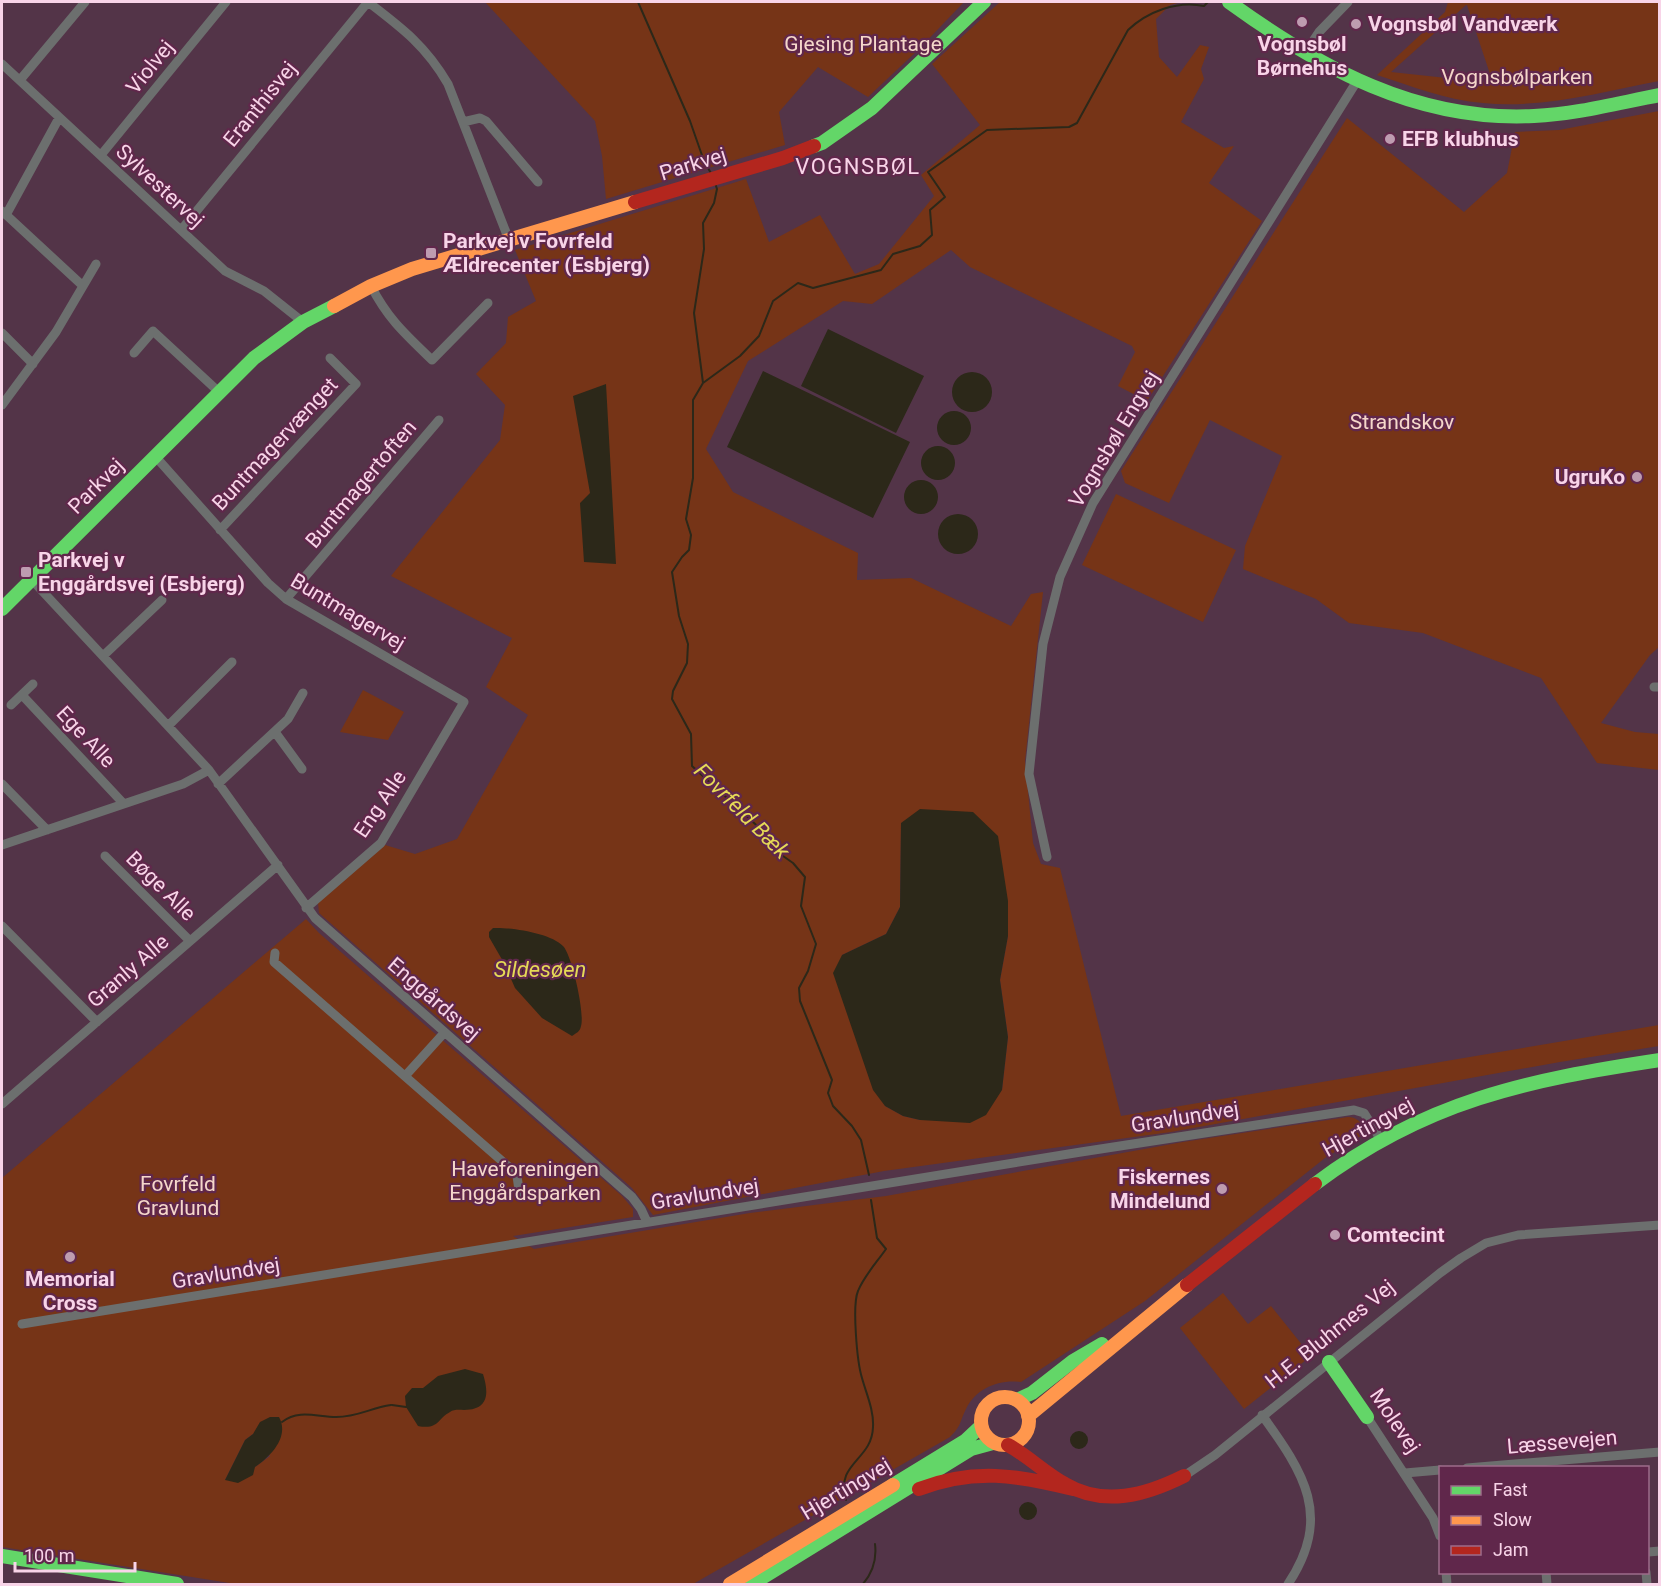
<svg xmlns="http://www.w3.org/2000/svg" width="1661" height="1586" viewBox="0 0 1661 1586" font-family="Roboto,sans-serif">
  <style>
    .green { fill: #763417; fill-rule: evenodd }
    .water { fill: #2c2819 }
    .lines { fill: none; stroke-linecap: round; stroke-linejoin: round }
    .stream { stroke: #2c2819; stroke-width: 2 }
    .street { stroke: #6c6f6e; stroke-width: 9 }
    .fast { stroke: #63d668; stroke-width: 14 }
    .slow { stroke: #ff974d; stroke-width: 14 }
    .jam { stroke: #b3261e; stroke-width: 14 }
    .poi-dot { fill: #be9cb0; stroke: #60274b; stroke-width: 2 }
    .labels { text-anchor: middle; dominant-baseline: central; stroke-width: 4.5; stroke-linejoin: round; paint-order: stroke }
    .poi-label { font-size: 21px; font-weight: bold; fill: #f8d4e8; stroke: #60274b; text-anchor: start }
    .park-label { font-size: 21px; fill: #f5d7ca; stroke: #60274b }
    .street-label { font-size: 21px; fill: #f8d4e8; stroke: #60274b }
    .neighbourhood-label { font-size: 22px; letter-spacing: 1.5px; fill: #f8d4e8; stroke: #60274b }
    .water-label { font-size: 22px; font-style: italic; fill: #e5d956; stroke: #60274b }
  </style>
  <rect width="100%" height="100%" fill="#533448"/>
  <path class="green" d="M485 2H964L918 50 868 97 818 67 779 112 785 145 606 199 602 156 595 121Z
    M1000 2H1181L1170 5 1156 19 1159 57 1177 77 1200 45 1209 47 1201 69 1204 79 1181 122 1224 148 1234 146 1209 183 1262 221 1147 401 1118 386 1135 352 1132 346 970 267 951 250 872 304 843 301 748 361 706 449 733 492 858 553 857 580 911 578 1011 626 1031 594 1043 592 1025 761 1033 843 1041 864 1060 868 1121 1116 1659 1025V1046L1560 1062 1171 1132 884 1171 653 1215 632 1188 319 913 318 903 385 845 415 854 457 839 528 715 486 687 512 638 391 576 500 440 505 405 476 374 506 343 508 317 536 301 515 250 746 179 769 242 820 215 855 274 879 264 934 196 921 175 980 125 932 64ZM901 823 1008 936 1000 980 1008 1037 1002 1090 920 1120 903 1116 885 1106 842 955 886 934 900 907Z
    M1448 2H1659V81C1602 92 1542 109 1483 103 1446 100 1411 86 1377 75L1445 12ZM1467 5 1493 83 1391 72 1466 5Z
    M1659 111V647L1650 655 1601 723 1635 732 1659 734V770L1597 763 1541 678 1423 633 1349 623 1316 599 1243 569 1245 546 1282 456 1210 420 1169 503 1125 483 1121 471 1347 118 1464 212 1507 173 1515 132 1559 130Z
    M1116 494 1236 550 1203 622 1082 565Z
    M363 690 404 712 388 740 340 732Z
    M306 919 319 933 622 1196 633 1209V1217L513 1236 534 1249 750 1213 886 1196 1183 1142 1348 1117C1357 1117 1365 1124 1364 1134L1325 1158 1145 1301 1021 1382C999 1379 976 1388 966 1409 959 1423 962 1425 950 1437L693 1584H236L2 1547V1178ZM253 1434 270 1456 255 1467 225 1480 245 1440Z
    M1223 1293 1248 1324 1271 1306 1311 1356 1244 1409 1180 1328Z"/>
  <path class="water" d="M828 329 924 376 896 433 801 386Z
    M763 371 910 442 873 518 727 447Z
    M952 392a20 20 0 1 1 40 0a20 20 0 1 1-40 0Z
    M606 384 616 564 584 562 580 503 590 493 573 396Z
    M937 428a17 17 0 1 1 34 0a17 17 0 1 1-34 0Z
    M921 463a17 17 0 1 1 34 0a17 17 0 1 1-34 0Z
    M904 497a17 17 0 1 1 34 0a17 17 0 1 1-34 0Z
    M938 534a20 20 0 1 1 40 0a20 20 0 1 1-40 0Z
    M920 809 973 812 998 836 1008 901V936L1000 980 1008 1037 1002 1090 986 1115 970 1123 920 1120 903 1116 885 1106 873 1090 833 973 842 955 886 934 900 907 901 823Z
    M493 928C510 927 551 933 563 946 572 955 585 1014 581 1026 580 1032 576 1033 572 1036L542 1018 515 988 504 963 489 937V932Z
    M465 1369 483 1374C489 1393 489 1410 464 1410 460 1410 454 1409 450 1412 437 1419 439 1430 418 1426L406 1407 405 1396 412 1388H423L438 1376Z
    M270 1417H279C290 1437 270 1457 255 1467L253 1475 238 1483 225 1480 245 1440 253 1434 260 1422Z
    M1070 1440a9 9 0 1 1 18 0a9 9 0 1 1-18 0Z
    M1019 1511a9 9 0 1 1 18 0a9 9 0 1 1-18 0Z"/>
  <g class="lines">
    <path class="stream" d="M638 2 690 121 704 161 712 175
      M715 183 717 189 714 203 703 223 704 249 694 313 703 383 693 400V478L686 519 691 535 689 550 682 557 672 572 679 616 688 644 687 663 673 691 672 699 691 734 692 766 765 833 773 849 793 863 805 877 801 906 816 944 808 971 799 988 800 1001 832 1080 828 1093 833 1106 852 1126 861 1140 869 1175
      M703 383 740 356 759 336 773 301 798 283 813 288 881 270 893 254 920 246 932 235 930 210 945 197 928 172 987 130 1069 127 1077 123 1128 30C1147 12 1177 0 1204 6L1208 2
      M392 1405 406 1407
      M282 1422C299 1409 317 1417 336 1417 358 1417 370 1408 391 1405
      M846 1500C835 1462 872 1461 873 1427 874 1410 866 1393 862 1378 857 1362 852 1305 858 1291 864 1276 877 1262 886 1249L877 1238 871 1200
      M863 1584C873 1572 877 1560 875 1544"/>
    <path class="street" d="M368 2C402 28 426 46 448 84L509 240
      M1305 53 1319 32 1348 2
      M2 64 225 271 264 291 303 322
      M20 80 85 2
      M463 122 480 118 486 121 538 182
      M101 155 226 2
      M2 211 83 286
      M6 215 59 118
      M181 230 368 2
      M371 286C388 319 405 334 432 360L488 303
      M2 333 33 364
      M134 353 153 331 219 392
      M2 405 56 332 96 264
      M155 456 268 583 286 599 464 702 381 843 306 908
      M220 530 356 384 330 358
      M32 580 209 770 315 918 632 1197 641 1209 647 1222
      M286 599 439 420
      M103 656 162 600
      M1654 687H1660
      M22 695 123 803
      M11 705 33 684
      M168 726 232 662
      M275 732 302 769
      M2 784 47 830
      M218 784 288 719 303 693
      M2 845 183 784 209 770
      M105 856 190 941
      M1047 857 1029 774 1043 644 1060 577 1093 503 1357 81
      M2 926 97 1022
      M275 953 274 962 509 1167 517 1176 520 1197
      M406 1075 444 1033
      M2 1104 278 865
      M22 1324 1081 1152 1354 1110 1364 1113 1381 1140
      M1262 1415C1304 1473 1333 1517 1288 1584
      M1367 1417 1433 1518 1440 1536
      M1467 1468 1660 1452
      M1405 1473 1440 1470
      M1184 1476 1215 1455 1440 1273 1461 1258 1486 1243 1518 1235 1660 1225
      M1648 1552 1660 1551
      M1446 1572 1447 1584
      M1546 1572 1547 1584
      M1646 1572 1647 1584"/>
    <path class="fast" d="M1229 2C1320 68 1417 122 1534 116 1577 114 1618 103 1660 95
      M814 146 822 143 872 108 984 2
      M2 609 254 358 303 322 334 306
      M1315 1184C1425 1101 1527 1080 1660 1060
      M1329 1362 1367 1417
      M1017 1400 1032 1393 1073 1361 1102 1344
      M893 1485 965 1441 981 1426
      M2 1556 177 1584
      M752 1584 971 1449 993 1443"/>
    <path class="slow" d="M334 306 371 286 412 269 635 202
      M981 1421a24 24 0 1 1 48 0a24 24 0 1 1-48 0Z
      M1028 1416 1187 1285
      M730 1584 893 1485"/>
    <path class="jam" d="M635 202 783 158 814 146
      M1187 1285 1315 1184
      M1008 1445C1028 1456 1045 1473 1065 1484 1104 1507 1146 1495 1184 1476
      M919 1489C974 1468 1017 1475 1073 1489"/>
  </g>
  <g class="poi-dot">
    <circle cx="1302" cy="22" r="6"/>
    <circle cx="1356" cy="24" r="6"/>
    <circle cx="1390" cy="139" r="6"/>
    <rect x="425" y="247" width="12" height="12" rx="3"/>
    <circle cx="1637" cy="477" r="6"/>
    <rect x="20" y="566" width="12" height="12" rx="3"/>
    <circle cx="1222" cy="1189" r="6"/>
    <circle cx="1335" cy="1235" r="6"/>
    <circle cx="70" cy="1257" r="6"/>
  </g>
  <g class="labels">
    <g class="poi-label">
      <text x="1368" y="24">Vognsbøl Vandværk</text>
      <text x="1302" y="44" text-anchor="middle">Vognsbøl<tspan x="1302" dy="24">Børnehus</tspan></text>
      <text x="1402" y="139">EFB klubhus</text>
      <text x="443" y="241">Parkvej v Fovrfeld<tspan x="443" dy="24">Ældrecenter (Esbjerg)</tspan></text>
      <text x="1625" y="477" text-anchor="end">UgruKo</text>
      <text x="38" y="560">Parkvej v<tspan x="38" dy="24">Enggårdsvej (Esbjerg)</tspan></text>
      <text x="1210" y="1177" text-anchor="end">Fiskernes<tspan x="1210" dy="24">Mindelund</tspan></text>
      <text x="1347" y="1235">Comtecint</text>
      <text x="70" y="1279" text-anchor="middle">Memorial<tspan x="70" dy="24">Cross</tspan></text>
    </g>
    <g class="park-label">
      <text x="863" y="44">Gjesing Plantage</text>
      <text x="1517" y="77">Vognsbølparken</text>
      <text x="1402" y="422">Strandskov</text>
      <text x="525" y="1169">Haveforeningen<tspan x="525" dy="24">Enggårdsparken</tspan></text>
      <text x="178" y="1184">Fovrfeld<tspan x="178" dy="24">Gravlund</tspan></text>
    </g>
    <g class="street-label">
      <text transform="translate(150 67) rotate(-51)">Violvej</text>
      <text transform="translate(260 104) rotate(-51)">Eranthisvej</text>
      <text transform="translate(693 164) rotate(-17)">Parkvej</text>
      <text transform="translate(160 186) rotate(43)">Sylvestervej</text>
      <text transform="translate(1114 439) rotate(-59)">Vognsbøl Engvej</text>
      <text transform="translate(275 444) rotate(-47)">Buntmagervænget</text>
      <text transform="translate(361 484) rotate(-50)">Buntmagertoften</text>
      <text transform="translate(96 486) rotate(-45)">Parkvej</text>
      <text transform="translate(348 612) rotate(31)">Buntmagervej</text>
      <text transform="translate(86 737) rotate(47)">Ege Alle</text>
      <text transform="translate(380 804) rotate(-56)">Eng Alle</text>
      <text transform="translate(161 886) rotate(45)">Bøge Alle</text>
      <text transform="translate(128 971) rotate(-41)">Granly Alle</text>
      <text transform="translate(434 999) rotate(41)">Enggårdsvej</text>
      <text transform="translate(1185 1117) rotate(-9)">Gravlundvej</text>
      <text transform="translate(1368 1127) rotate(-29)">Hjertingvej</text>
      <text transform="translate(705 1194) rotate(-9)">Gravlundvej</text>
      <text transform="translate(226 1273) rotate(-9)">Gravlundvej</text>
      <text transform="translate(1330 1334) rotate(-39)">H.E. Bluhmes Vej</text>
      <text transform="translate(1395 1421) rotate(56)">Molevej</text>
      <text transform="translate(1562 1442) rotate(-5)">Læssevejen</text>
      <text transform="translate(846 1489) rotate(-31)">Hjertingvej</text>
    </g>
    <g class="neighbourhood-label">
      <text x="858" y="166">VOGNSBØL</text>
    </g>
    <g class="water-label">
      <text transform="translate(742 811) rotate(45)">Fovrfeld Bæk</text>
      <text x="540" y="969">Sildesøen</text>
    </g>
  </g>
  <rect width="1661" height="1586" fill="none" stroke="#f8d4e8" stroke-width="6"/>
  <rect x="1439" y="1466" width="210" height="108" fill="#60274b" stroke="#9d6c8a" stroke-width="1.5"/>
  <rect x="1451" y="1486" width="30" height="9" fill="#63d668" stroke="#9d6c8a" stroke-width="1.5"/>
  <text x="1493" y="1496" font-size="18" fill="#f8d4e8">Fast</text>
  <rect x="1451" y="1516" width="30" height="9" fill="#ff974d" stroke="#9d6c8a" stroke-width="1.5"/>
  <text x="1493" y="1526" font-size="18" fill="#f8d4e8">Slow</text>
  <rect x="1451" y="1546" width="30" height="9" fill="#b3261e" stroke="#9d6c8a" stroke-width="1.5"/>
  <text x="1493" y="1556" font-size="18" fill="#f8d4e8">Jam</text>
  <path d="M15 1562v9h120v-9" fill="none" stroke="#f8d4e8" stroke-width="3"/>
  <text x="24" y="1562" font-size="18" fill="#f8d4e8" stroke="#60274b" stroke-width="4.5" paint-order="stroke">100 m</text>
</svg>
